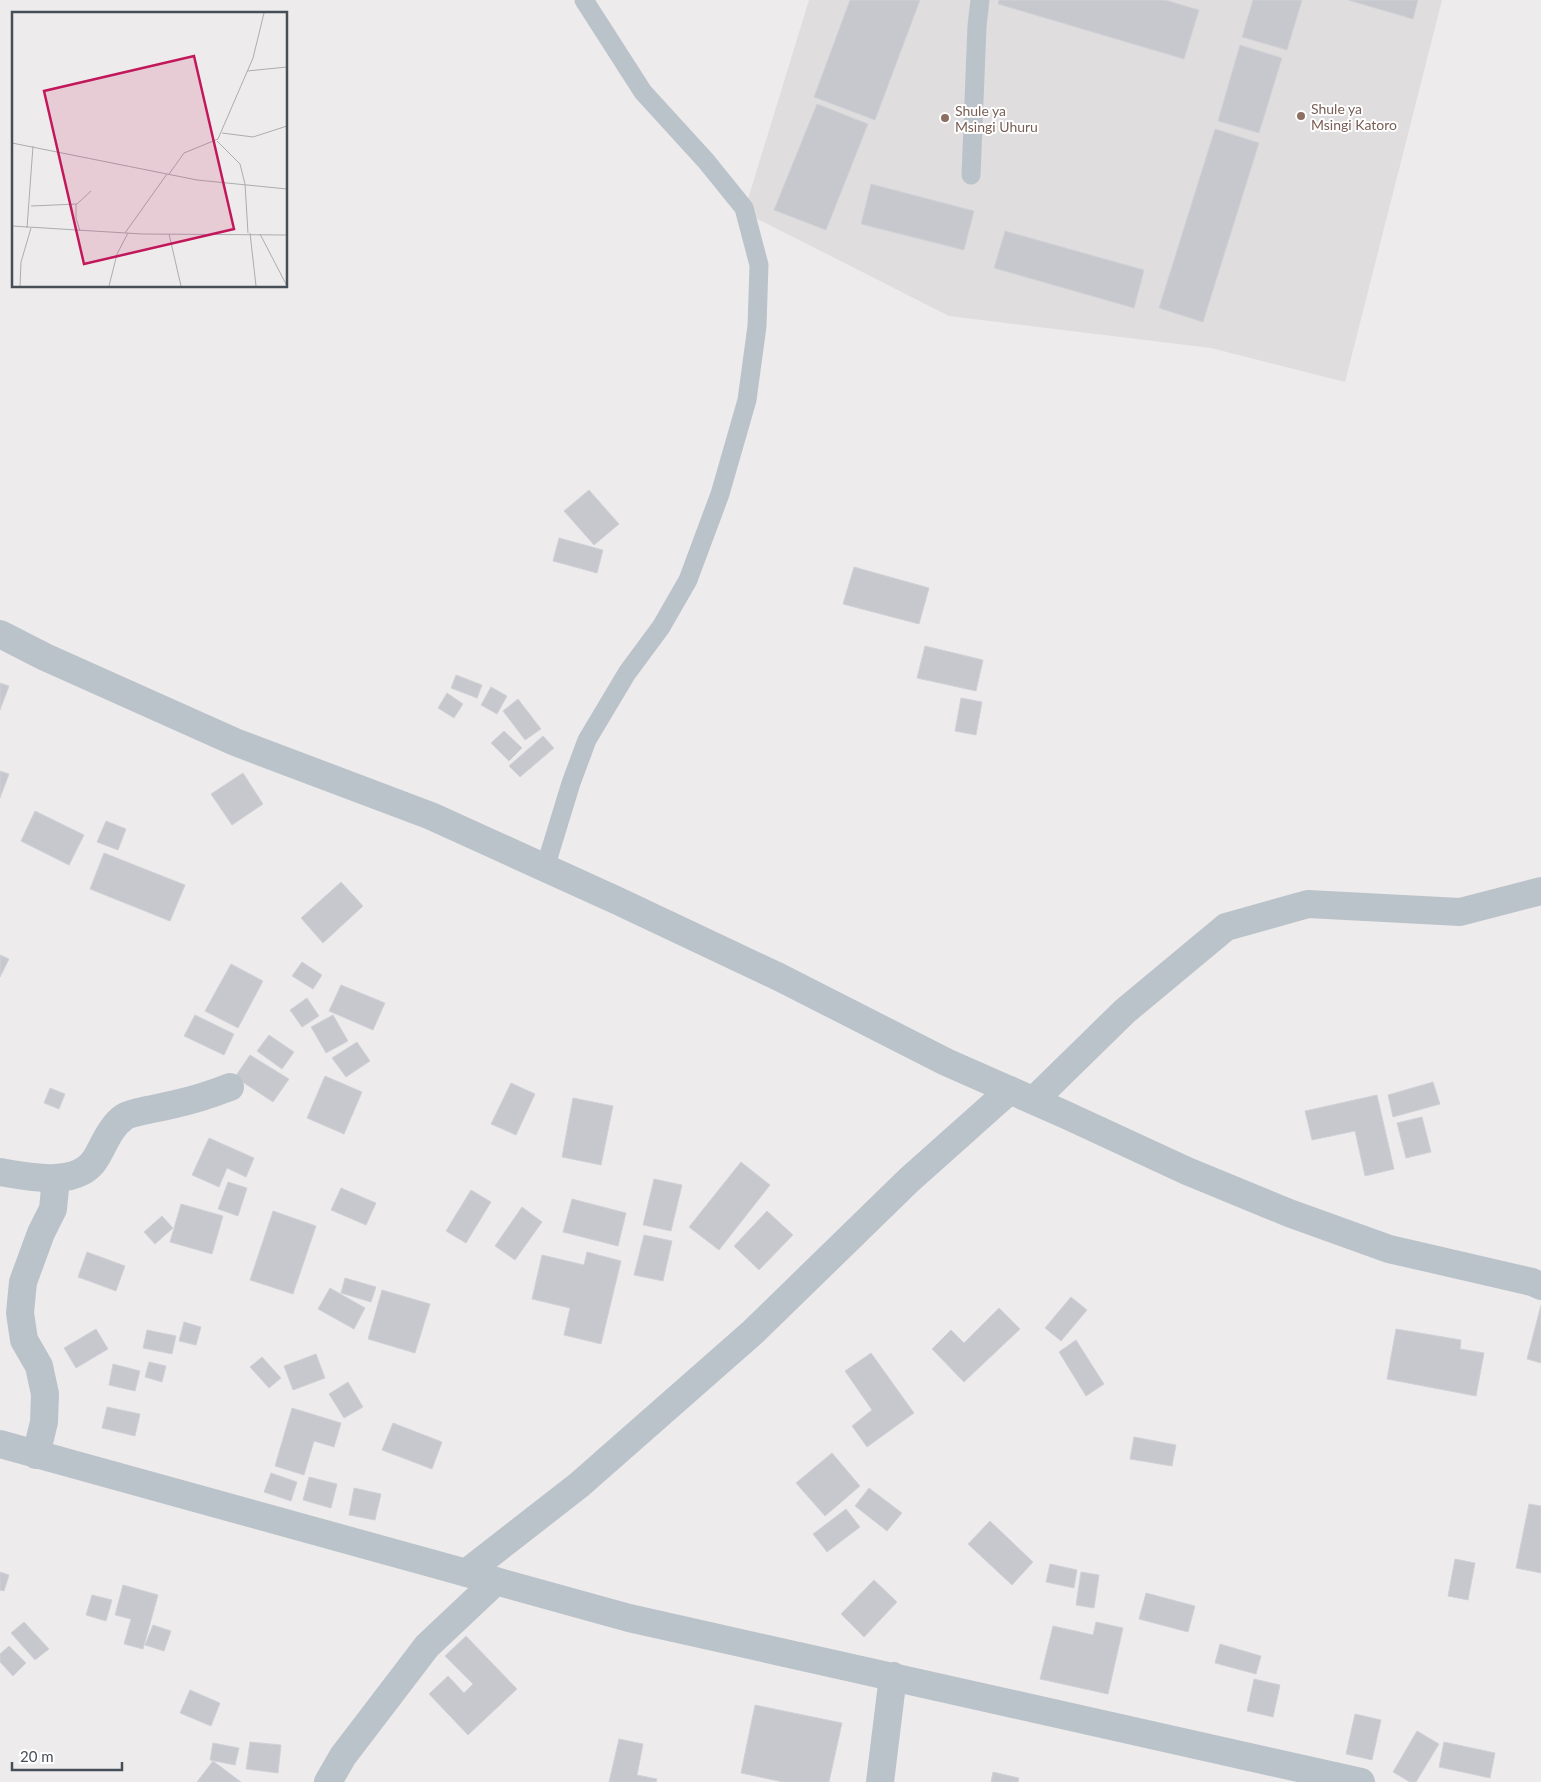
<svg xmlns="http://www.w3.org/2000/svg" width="1541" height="1782" viewBox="0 0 1541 1782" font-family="Lato,sans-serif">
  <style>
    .education { fill: #dfdddd }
    .building { fill: #c7c8ce; stroke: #d0d2d7 }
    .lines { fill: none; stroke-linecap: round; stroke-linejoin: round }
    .service { stroke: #bbc3ca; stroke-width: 19 }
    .minor { stroke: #bbc3ca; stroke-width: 28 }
    .education-dot { fill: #8d6e63; stroke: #fff; stroke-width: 2 }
    .labels { text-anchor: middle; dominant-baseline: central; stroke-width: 4; stroke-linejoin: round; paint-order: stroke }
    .education-label { font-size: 14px; fill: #785e54; stroke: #fff; text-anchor: start }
    .inset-road { fill: none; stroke: #abadb0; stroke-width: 1 }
    .view { fill: #c2185b; fill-opacity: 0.15; stroke: #c2185b; stroke-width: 2.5 }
    .inset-edge { fill: none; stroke: #464f57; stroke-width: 2.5 }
  </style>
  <rect width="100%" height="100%" fill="#eeebec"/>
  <path class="education" d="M809 0H1442L1345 382 1211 348 949 316 744 212Z"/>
  <path class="building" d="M850 0H920L875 120 814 97Z
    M999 0H1165L1199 10 1184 59 998 4Z
    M1253 0H1302L1287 50 1242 37Z
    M1348 0H1418L1413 19Z
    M1240 45 1282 58 1259 133 1218 121Z
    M817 104 868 124 826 230 774 210Z
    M1215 129 1259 143 1203 322 1159 308Z
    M871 184 974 211 964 250 861 224Z
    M1005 231 1144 270 1134 308 994 268Z
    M589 490 619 524 594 545 564 511Z
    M559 538 603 550 597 573 553 561Z
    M854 567 929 588 919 624 843 604Z
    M925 646 983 660 976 691 917 678Z
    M456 675 482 685 477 698 451 688Z
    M0 683 9 686 0 710Z
    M491 687 507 696 497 714 481 705Z
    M447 693 463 704 454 718 438 708Z
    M961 698 982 702 976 735 955 731Z
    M518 699 541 729 525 740 503 711Z
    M504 731 522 748 509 761 491 743Z
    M543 736 554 748 520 777 509 766Z
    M0 771 9 774 0 798Z
    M243 773 263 804 232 825 211 794Z
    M35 811 84 835 69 865 21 841Z
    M106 821 126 829 118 850 97 842Z
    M104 853 185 885 170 921 90 889Z
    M341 882 363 906 323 943 301 918Z
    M0 955 9 959 0 977Z
    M302 962 322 975 313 989 292 976Z
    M231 964 263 981 238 1028 205 1011Z
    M341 985 385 1003 373 1030 329 1011Z
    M307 998 319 1016 302 1027 290 1010Z
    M195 1015 234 1034 224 1055 184 1036Z
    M333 1015 348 1041 326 1053 311 1027Z
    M269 1035 294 1052 282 1069 257 1051Z
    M357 1042 370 1061 346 1077 332 1058Z
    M250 1055 289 1079 273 1102 235 1077Z
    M325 1076 362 1092 344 1134 307 1118Z
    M1433 1082 1440 1104 1393 1117 1388 1095Z
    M511 1083 535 1094 516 1135 491 1124Z
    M50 1088 65 1094 59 1109 44 1103Z
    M1377 1095 1394 1169 1365 1176 1355 1131 1312 1140 1305 1111Z
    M573 1098 613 1106 601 1165 562 1157Z
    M1422 1117 1431 1152 1406 1158 1397 1123Z
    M209 1138 254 1158 246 1177 227 1168 219 1187 192 1175Z
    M741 1162 770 1185 719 1250 689 1227Z
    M654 1179 682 1185 671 1231 643 1225Z
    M228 1182 247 1188 238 1216 218 1209Z
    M341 1188 376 1203 366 1225 331 1210Z
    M471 1190 491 1202 466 1243 446 1231Z
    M572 1199 626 1213 618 1246 563 1232Z
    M181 1204 223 1216 212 1254 170 1242Z
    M522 1207 542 1222 515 1260 495 1246Z
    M273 1211 316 1226 293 1294 250 1280Z
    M767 1211 793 1235 759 1270 734 1246Z
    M162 1216 173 1228 155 1244 144 1232Z
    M644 1235 672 1241 663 1281 634 1275Z
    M87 1252 125 1266 116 1291 78 1277Z
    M587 1252 621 1261 601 1344 564 1335 570 1308 532 1299 542 1255 584 1265Z
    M345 1278 376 1287 371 1302 341 1293Z
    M330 1288 365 1308 354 1329 318 1309Z
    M382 1290 430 1304 415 1353 368 1339Z
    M1071 1297 1087 1310 1061 1341 1045 1328Z
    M1541 1305V1363L1527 1359Z
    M999 1308 1020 1329 964 1382 932 1349 951 1330 964 1343Z
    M184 1322 201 1327 196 1345 179 1341Z
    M96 1329 108 1349 76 1368 64 1348Z
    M1396 1329 1461 1340 1460 1349 1484 1353 1476 1396 1387 1379Z
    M147 1330 176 1336 172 1354 143 1348Z
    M1076 1340 1104 1384 1086 1396 1059 1352Z
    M871 1353 914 1413 867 1447 852 1426 872 1410 845 1371Z
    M316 1354 325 1378 293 1390 284 1366Z
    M262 1357 281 1378 269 1388 250 1367Z
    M149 1362 166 1366 162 1382 145 1377Z
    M113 1364 140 1371 135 1391 109 1385Z
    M348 1382 363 1407 344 1418 329 1394Z
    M107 1407 140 1414 135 1436 102 1428Z
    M292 1408 341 1423 334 1447 314 1441 304 1475 275 1466Z
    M393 1423 442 1442 432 1469 382 1450Z
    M1134 1437 1176 1445 1172 1466 1130 1459Z
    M832 1453 860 1486 825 1516 796 1483Z
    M271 1473 297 1482 291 1501 264 1492Z
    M309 1477 337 1484 331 1508 303 1500Z
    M354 1488 381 1494 375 1520 349 1515Z
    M869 1488 902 1513 887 1531 855 1506Z
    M1529 1504 1541 1506V1573L1516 1568Z
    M846 1509 860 1527 827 1552 813 1534Z
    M990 1521 1033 1562 1012 1585 968 1544Z
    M1455 1559 1475 1563 1468 1600 1448 1596Z
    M1050 1564 1077 1570 1074 1588 1046 1582Z
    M0 1572 9 1575 4 1591 0 1590Z
    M1081 1572 1099 1575 1094 1608 1076 1605Z
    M874 1580 897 1602 864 1637 841 1614Z
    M123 1585 158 1595 143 1649 124 1644 131 1619 115 1615Z
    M1146 1593 1195 1606 1188 1632 1139 1619Z
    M92 1595 112 1600 106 1621 86 1615Z
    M24 1622 49 1649 35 1660 11 1633Z
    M1096 1622 1123 1628 1108 1694 1040 1679 1053 1626 1093 1635Z
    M153 1625 171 1631 164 1651 145 1645Z
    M466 1636 517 1689 468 1735 429 1694 448 1676 464 1693 473 1684 445 1656Z
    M1220 1644 1261 1656 1256 1674 1215 1663Z
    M9 1646 26 1663 13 1676 0 1662V1654Z
    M1254 1679 1280 1685 1273 1717 1247 1711Z
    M190 1690 220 1703 211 1726 180 1713Z
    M755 1705 842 1723 829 1782H783L741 1773Z
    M1355 1714 1381 1720 1372 1760 1346 1754Z
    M1417 1731 1439 1744 1416 1782H1410L1393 1772Z
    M619 1739 643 1744 637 1775 657 1779 656 1782H609Z
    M250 1742 281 1745 278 1773 246 1769Z
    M1444 1742 1495 1753 1490 1778 1439 1767Z
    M213 1743 239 1748 235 1765 210 1760Z
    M213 1761 241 1782H197Z
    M993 1772 1019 1778 1018 1782H991Z"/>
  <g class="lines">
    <path class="service" d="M971 175 977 26 980 0
      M545 868 571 783 587 740 627 673 661 627 688 580 720 494 747 400 757 326 759 265 744 208 706 161 643 92 584 0"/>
    <path class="minor" d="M0 634 45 657 235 742 431 816 618 901 779 977 946 1062 1066 1115 1187 1171 1289 1213 1389 1249 1532 1282 1541 1286
      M1034 1100 1125 1011 1226 927 1308 904 1460 912 1541 891
      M0 1172C28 1177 79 1188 96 1158 104 1145 110 1127 124 1117 131 1112 165 1107 175 1104 194 1100 212 1094 230 1087
      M0 1444 629 1618 1361 1782
      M36 1455 44 1422 45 1394 39 1366 24 1340 20 1313 23 1282 41 1233 53 1209 56 1178
      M466 1573 579 1485 753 1332 909 1180 1010 1090
      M328 1782 343 1756 427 1646 496 1581
      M880 1782 893 1676"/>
  </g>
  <g class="education-dot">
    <circle cx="1301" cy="116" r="5"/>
    <circle cx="945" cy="118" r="5"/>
  </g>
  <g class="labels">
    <g class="education-label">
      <text x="1311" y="108">Shule ya<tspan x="1311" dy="16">Msingi Katoro</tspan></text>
      <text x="955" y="110">Shule ya<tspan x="955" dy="16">Msingi Uhuru</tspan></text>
    </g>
  </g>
  <g transform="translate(12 12)">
    <rect width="275" height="275" fill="#eeebec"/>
    <path class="inset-road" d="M235 59 275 55M210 121 241 125 275 114M205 129 228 152 233 172 236 221M0 131 185 168 275 177M157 162 172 141 206 127 241 46 252 1M64 192V206L68 219M19 194 65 192 79 179M0 214 130 222 275 223M15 216 21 134M113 221 155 162M238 221 244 274M157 222 169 274M248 222 275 274M8 274 9 250 19 216M97 274 105 242 116 221"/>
    <path class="view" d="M182 44 222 217 72 252 32 79Z"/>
    <rect width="275" height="275" class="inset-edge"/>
  </g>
  <path d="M12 1762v8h110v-8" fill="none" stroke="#464f57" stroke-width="2.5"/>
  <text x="20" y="1762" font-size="15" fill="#464f57" stroke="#ffffff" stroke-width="4" paint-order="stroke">20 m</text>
</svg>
